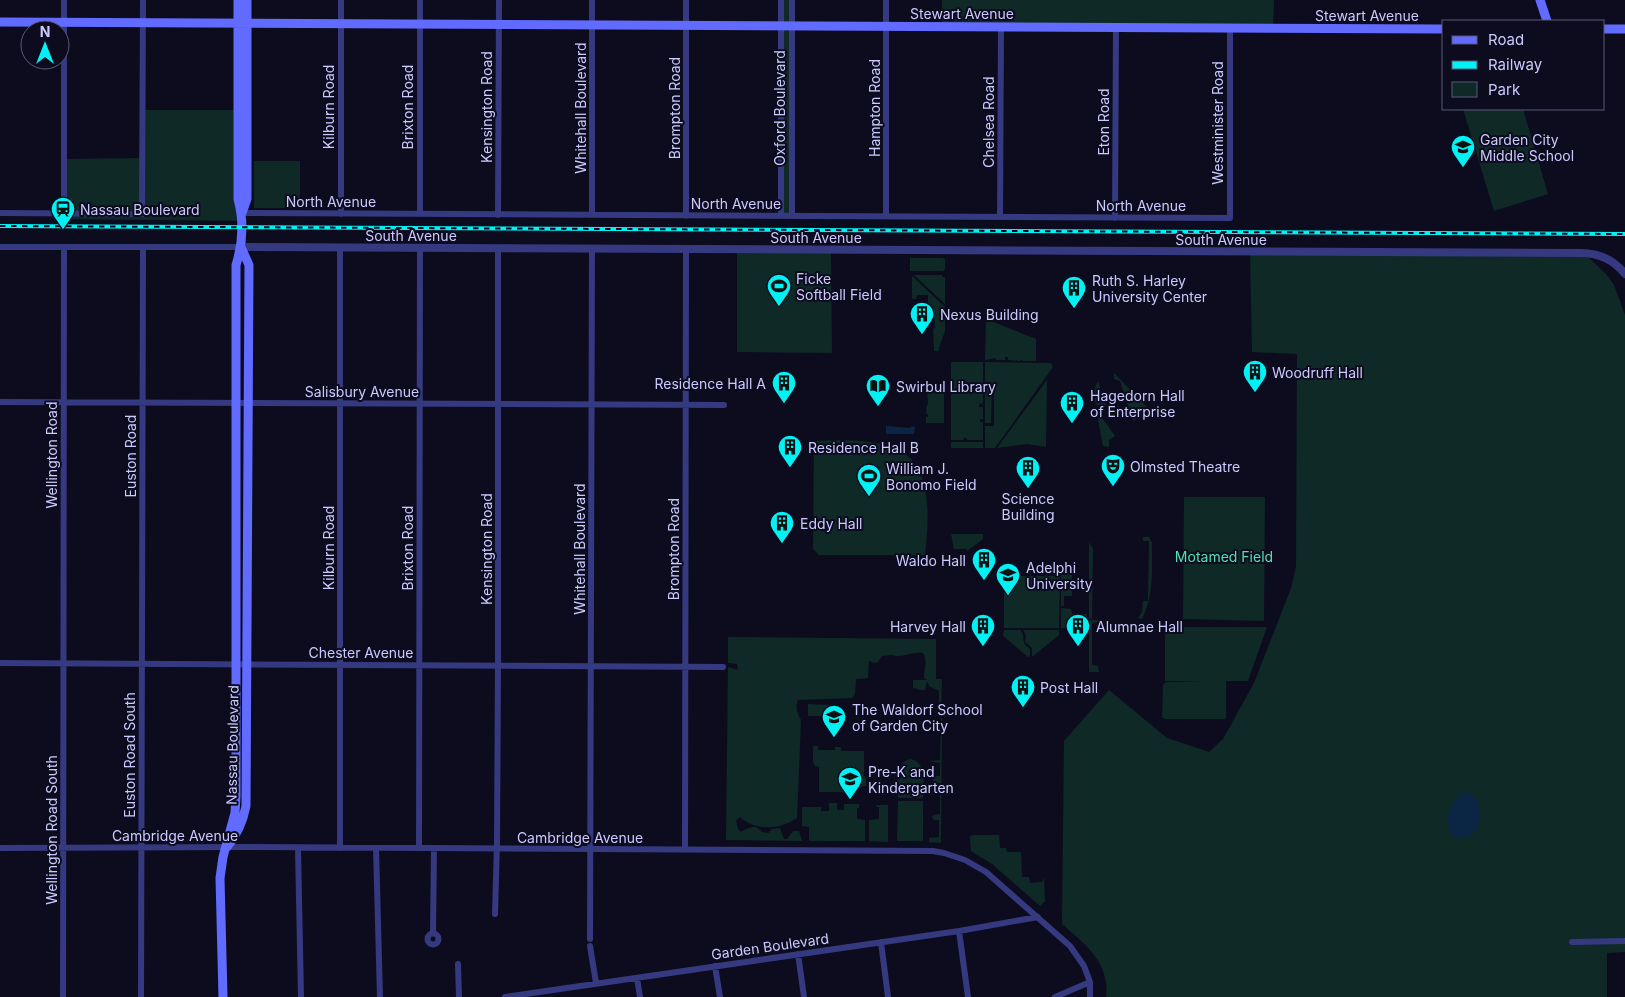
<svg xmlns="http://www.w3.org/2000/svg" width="1625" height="997" viewBox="0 0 1625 997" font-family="Inter,sans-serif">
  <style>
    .green { fill: #0f2926 }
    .water { fill: #0b2544 }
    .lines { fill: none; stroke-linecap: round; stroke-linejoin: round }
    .minor { stroke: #35397f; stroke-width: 6 }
    .tertiary { stroke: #35397f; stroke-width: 8 }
    .secondary { stroke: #616bff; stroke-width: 9 }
    .rail-casing { stroke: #00f2f5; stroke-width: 4 }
    .rail { stroke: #0d0c1f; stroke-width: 2; stroke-dasharray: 5.5; stroke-linecap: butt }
    .labels { text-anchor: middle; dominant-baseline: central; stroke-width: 4; stroke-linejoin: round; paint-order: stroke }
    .street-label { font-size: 14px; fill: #cbcaff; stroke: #0d0c1f }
    .poi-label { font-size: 14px; fill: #cbcaff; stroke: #0d0c1f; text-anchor: start }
    .park-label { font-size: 14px; fill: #53e1b1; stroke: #0d0c1f }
  </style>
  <rect width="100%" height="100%" fill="#0d0c1f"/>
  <path class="green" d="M238 0H247V198L241 221 64 219 65 159 143 158V110H236Z
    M782 0H791V215H782Z
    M942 0H1274L1273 28 942 26Z
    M1463 109H1523L1548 194 1494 211Z
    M254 161H300V208H254Z
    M1250 251 1587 256 1606 274 1614 285 1625 315V952L1607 953V997H1106C1110 963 1086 945 1062 924L1064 741 1109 690 1167 738 1209 752 1223 739 1254 683 1291 588 1296 567 1297 354 1252 352Z
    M737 253H831L832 353 737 352Z
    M910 258H942L945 259V270L943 271H910Z
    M914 275H942V277H945V304Z
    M912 276 945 307V331L938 351H934L933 329 935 328 934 312H930V314H928V295H917L916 299H912Z
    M986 319 1036 339V361H1022V359L1020 361 1008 360V357H1005V360H996V358L985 360Z
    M951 362H983V388H980V392H983V403L979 404V407H983V419H980V422H983V440H968L965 437 963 440H951Z
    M985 362 1051 363 1053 367 995 448H985V426H994V385H985Z
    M1114 373 1150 410 1133 421 1120 381 1114 379Z
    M1047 380 1046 447 1027 444 997 448Z
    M1098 381 1106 405H1097C1092 397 1094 389 1098 381Z
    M985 387H992L991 423H985Z
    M927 390H944V423H926V417H928V414H926L927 405 928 404Z
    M1096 409 1115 436 1109 440V447L1103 446Z
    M814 441C839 440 872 439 895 448 934 464 929 521 925 555H819L813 549Z
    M951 442H983V448H951Z
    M1184 497H1265L1264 621 1183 619Z
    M951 534H983V539L967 551V549H954Z
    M1143 537H1149L1152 543C1152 569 1154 595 1142 619L1138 618 1142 612 1143 601H1148V595L1149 541H1143Z
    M1089 542 1093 549 1092 619H1089Z
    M1071 567H1072V596H1064V606H1061V576Z
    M1004 576H1060L1059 628H1004Z
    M1061 608 1071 609 1072 614H1087V618L1069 628H1061Z
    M1089 620H1099L1098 622 1092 623V665L1098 666 1099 672H1089Z
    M1165 627H1267L1248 681H1226V717L1225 719H1165L1162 717 1163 685 1166 682 1206 681H1165Z
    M1004 630H1020C1025 635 1022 636 1024 642 1024 645 1028 647 1030 649V656L1028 657 1003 636Z
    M1023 630H1059V635L1032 657V648L1025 642 1026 635Z
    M728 637 936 639V679H942L941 716 939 711V691L929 686 927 681 925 690H918V689L913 688V680H927L924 678C924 669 928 661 923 653 911 651 900 659 892 655L882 656 878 662 875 663 869 661 868 678 856 679 855 694 852 698 798 700C795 707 797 713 801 720L797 818C780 830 755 831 740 817L736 820 738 829 741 832C749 827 756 824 762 832L769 833 772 829 780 828 784 839H787L793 831H799L802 841 726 840 728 667 738 670 737 664 728 663Z
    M808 704 830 705V716H808Z
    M941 718H942L941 843 929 842V838L939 837V820H934L932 817 934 815 940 814V783H934L933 779 934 776H940V763L929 761 940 760Z
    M813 746H818V750H835V747H841V751H864V776L866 778V786L856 787 855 792H819V767L815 766 813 762Z
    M910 759C928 762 923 784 923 798H898C898 784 893 764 910 759Z
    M898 801H923V841H897Z
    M829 803H837V810H844V804H859V808H857V819L865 820V841H809V827L802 826V807H821V811H829Z
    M876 805H888V842L869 841V820L879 819V807H876Z
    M972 835H999L1000 848H1006L1007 852H1021L1022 877H1029L1030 883 1042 882 1044 877 1045 901 1040 906 992 864 971 851 970 837Z"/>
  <path class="water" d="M886 426 911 428V426L915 427 914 434H886Z
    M1463 792C1490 791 1484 854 1450 834 1445 814 1449 807 1463 792Z"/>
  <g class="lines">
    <path class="minor" d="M0 213 142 214 143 0
      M64 213V0
      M242 213 1230 218V28
      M341 214V0
      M420 214V0
      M498 215 499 0
      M592 215V0
      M686 216V0
      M781 216V0
      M792 216V0
      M886 216V0
      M1000 217 1001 27
      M1115 218 1116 27
      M0 247H241
      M0 402 724 405
      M0 663 723 667
      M0 848 243 847 933 851 944 853 965 860 986 872 1070 946 1084 966 1090 982V997
      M298 848 301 997
      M340 848V247
      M376 848 380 997
      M419 848 420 248
      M685 850 686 249
      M495 914 497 843 498 666V248
      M959 931 968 997
      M433 933 434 848
      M427.5 939a5.5 5.5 0 1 1 11 0a5.5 5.5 0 1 1-11 0Z
      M590 939 592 248
      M881 942 888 997
      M1572 942 1625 941
      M590 946 596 983
      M798 954 804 997
      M458 964 459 997
      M715 966 720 997
      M637 978 640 997
      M63 997 64 247
      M141 997 143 248
      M505 997 959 931 1038 917
      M1055 997 1090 982"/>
    <path class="tertiary" d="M241 247 1581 253C1599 253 1613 259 1625 274"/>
    <path class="secondary" d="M1540 0 1547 21
      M0 22 1444 29
      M1604 29H1625
      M242 213 247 199V0
      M227 847C237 835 243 822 246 806L249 265 241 247
      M223 997 220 878 223 857 235 813 236 796V265C243 243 244 221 238 199V0"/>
    <defs>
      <path id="rail" d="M0 226 1625 234"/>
    </defs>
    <use href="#rail" class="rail-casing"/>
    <use href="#rail" class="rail"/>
  </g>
  <defs>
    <symbol id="school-pin" viewBox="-11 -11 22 30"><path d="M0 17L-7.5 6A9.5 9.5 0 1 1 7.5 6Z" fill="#00f2f5" stroke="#0d0c1f"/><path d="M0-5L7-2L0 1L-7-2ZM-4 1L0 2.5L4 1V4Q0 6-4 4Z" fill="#111"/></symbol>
    <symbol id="station-pin" viewBox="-11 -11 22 30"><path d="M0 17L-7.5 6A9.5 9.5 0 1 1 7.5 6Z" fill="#00f2f5" stroke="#0d0c1f"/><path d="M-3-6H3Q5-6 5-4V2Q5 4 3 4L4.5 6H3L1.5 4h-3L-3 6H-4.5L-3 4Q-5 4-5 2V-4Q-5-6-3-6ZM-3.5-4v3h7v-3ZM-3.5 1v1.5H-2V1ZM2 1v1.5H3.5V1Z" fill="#111"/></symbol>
    <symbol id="stadium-pin" viewBox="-11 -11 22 30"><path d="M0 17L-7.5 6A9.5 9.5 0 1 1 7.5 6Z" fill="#00f2f5" stroke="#0d0c1f"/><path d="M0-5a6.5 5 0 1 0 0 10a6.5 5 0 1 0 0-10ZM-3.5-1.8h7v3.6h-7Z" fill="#111"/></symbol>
    <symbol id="building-pin" viewBox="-11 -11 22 30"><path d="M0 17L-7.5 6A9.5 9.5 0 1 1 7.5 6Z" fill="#00f2f5" stroke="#0d0c1f"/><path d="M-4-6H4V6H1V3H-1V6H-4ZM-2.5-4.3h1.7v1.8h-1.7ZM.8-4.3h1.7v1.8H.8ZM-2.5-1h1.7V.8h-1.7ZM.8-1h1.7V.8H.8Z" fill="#111"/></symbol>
    <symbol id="library-pin" viewBox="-11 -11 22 30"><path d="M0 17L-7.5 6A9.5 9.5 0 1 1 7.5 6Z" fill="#00f2f5" stroke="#0d0c1f"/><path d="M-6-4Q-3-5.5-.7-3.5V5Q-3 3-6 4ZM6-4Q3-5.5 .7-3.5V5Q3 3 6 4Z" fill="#111"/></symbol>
    <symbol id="theatre-pin" viewBox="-11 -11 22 30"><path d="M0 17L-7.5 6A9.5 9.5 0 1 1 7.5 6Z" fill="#00f2f5" stroke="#0d0c1f"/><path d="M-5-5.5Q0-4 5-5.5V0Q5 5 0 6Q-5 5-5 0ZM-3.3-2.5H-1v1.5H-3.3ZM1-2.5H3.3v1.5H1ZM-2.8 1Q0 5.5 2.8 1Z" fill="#111"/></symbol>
    <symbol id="university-pin" viewBox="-11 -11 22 30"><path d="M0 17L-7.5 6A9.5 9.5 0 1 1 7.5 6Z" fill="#00f2f5" stroke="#0d0c1f"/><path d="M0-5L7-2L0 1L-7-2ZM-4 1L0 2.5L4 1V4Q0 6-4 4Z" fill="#111"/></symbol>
  </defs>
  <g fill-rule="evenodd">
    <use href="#school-pin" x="1449" y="133" width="28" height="38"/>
    <use href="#station-pin" x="49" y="195" width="28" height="38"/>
    <use href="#stadium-pin" x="765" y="272" width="28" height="38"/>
    <use href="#building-pin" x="1060" y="274" width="28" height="38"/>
    <use href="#building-pin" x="908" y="300" width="28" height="38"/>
    <use href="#building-pin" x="1241" y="358" width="28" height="38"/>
    <use href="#building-pin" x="770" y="369" width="28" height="38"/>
    <use href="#library-pin" x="864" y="372" width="28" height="38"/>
    <use href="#building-pin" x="1058" y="389" width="28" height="38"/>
    <use href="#building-pin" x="776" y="433" width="28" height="38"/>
    <use href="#theatre-pin" x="1099" y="452" width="28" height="38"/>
    <use href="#building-pin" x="1014" y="454" width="28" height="38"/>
    <use href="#stadium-pin" x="855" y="462" width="28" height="38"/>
    <use href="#building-pin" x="768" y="509" width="28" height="38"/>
    <use href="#building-pin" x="970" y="546" width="28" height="38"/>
    <use href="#university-pin" x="994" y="561" width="28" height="38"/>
    <use href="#building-pin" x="969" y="612" width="28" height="38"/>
    <use href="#building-pin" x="1064" y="612" width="28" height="38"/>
    <use href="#building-pin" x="1009" y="673" width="28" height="38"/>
    <use href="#school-pin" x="820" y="703" width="28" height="38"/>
    <use href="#school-pin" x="836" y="765" width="28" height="38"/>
  </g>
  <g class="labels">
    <g class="street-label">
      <text x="962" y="13">Stewart Avenue</text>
      <text x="1367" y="15">Stewart Avenue</text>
      <text transform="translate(328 107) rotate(-90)">Kilburn Road</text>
      <text transform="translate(407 107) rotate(-90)">Brixton Road</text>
      <text transform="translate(486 107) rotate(-90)">Kensington Road</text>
      <text transform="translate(580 108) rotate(-90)">Whitehall Boulevard</text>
      <text transform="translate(674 108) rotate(-90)">Brompton Road</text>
      <text transform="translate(779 108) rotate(-90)">Oxford Boulevard</text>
      <text transform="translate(874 108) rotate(-90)">Hampton Road</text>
      <text transform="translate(988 122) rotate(-90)">Chelsea Road</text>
      <text transform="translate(1103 122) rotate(-90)">Eton Road</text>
      <text transform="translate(1217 123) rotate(-90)">Westminister Road</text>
      <text x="331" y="201">North Avenue</text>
      <text x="736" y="203">North Avenue</text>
      <text x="1141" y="205">North Avenue</text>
      <text x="411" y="235">South Avenue</text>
      <text x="816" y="237">South Avenue</text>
      <text x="1221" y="239">South Avenue</text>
      <text x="362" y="391">Salisbury Avenue</text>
      <text transform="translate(51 455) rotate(-90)">Wellington Road</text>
      <text transform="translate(130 456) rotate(-90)">Euston Road</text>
      <text transform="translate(328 548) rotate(-90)">Kilburn Road</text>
      <text transform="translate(407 548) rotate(-90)">Brixton Road</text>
      <text transform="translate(486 549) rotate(-90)">Kensington Road</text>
      <text transform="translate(579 549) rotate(-90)">Whitehall Boulevard</text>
      <text transform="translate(673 549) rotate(-90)">Brompton Road</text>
      <text x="361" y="652">Chester Avenue</text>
      <text transform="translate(232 745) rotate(-89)">Nassau Boulevard</text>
      <text transform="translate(129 755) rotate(-90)">Euston Road South</text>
      <text transform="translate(51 830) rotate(-90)">Wellington Road South</text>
      <text x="175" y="835">Cambridge Avenue</text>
      <text x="580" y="837">Cambridge Avenue</text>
      <text transform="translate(770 946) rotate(-8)">Garden Boulevard</text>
    </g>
    <g class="poi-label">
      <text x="1480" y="139">Garden City<tspan x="1480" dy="16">Middle School</tspan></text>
      <text x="80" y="209">Nassau Boulevard</text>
      <text x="796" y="278">Ficke<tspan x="796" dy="16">Softball Field</tspan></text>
      <text x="1092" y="280">Ruth S. Harley<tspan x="1092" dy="16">University Center</tspan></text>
      <text x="940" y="314">Nexus Building</text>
      <text x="1272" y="372">Woodruff Hall</text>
      <text x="766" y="383" text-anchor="end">Residence Hall A</text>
      <text x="896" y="386">Swirbul Library</text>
      <text x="1090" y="395">Hagedorn Hall<tspan x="1090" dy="16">of Enterprise</tspan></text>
      <text x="808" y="447">Residence Hall B</text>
      <text x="1130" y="466">Olmsted Theatre</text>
      <text x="886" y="468">William J.<tspan x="886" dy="16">Bonomo Field</tspan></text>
      <text x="1028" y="498" text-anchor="middle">Science<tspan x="1028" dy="16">Building</tspan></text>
      <text x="800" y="523">Eddy Hall</text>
      <text x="966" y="560" text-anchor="end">Waldo Hall</text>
      <text x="1026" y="567">Adelphi<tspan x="1026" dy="16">University</tspan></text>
      <text x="966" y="626" text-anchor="end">Harvey Hall</text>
      <text x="1096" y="626">Alumnae Hall</text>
      <text x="1040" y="687">Post Hall</text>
      <text x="852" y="709">The Waldorf School<tspan x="852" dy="16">of Garden City</tspan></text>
      <text x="868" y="771">Pre-K and<tspan x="868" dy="16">Kindergarten</tspan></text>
    </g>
    <g class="park-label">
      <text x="1224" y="556">Motamed Field</text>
    </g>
  </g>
  <rect x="1442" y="20" width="162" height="90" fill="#0d0c1f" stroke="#595879"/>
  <rect x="1452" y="36" width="25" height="8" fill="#616bff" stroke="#595879"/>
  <text x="1488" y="45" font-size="15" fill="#cbcaff">Road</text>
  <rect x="1452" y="61" width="25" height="8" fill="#00f2f5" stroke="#595879"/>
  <text x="1488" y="70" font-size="15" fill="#cbcaff">Railway</text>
  <rect x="1452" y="82" width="25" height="15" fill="#0f2926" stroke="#595879"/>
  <text x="1488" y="95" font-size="15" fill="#cbcaff">Park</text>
  <g transform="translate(45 45)"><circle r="24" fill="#0d0c1f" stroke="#595879"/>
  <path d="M0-4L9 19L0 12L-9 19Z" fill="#00f2f5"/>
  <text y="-8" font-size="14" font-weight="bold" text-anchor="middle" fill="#cbcaff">N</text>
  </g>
</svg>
